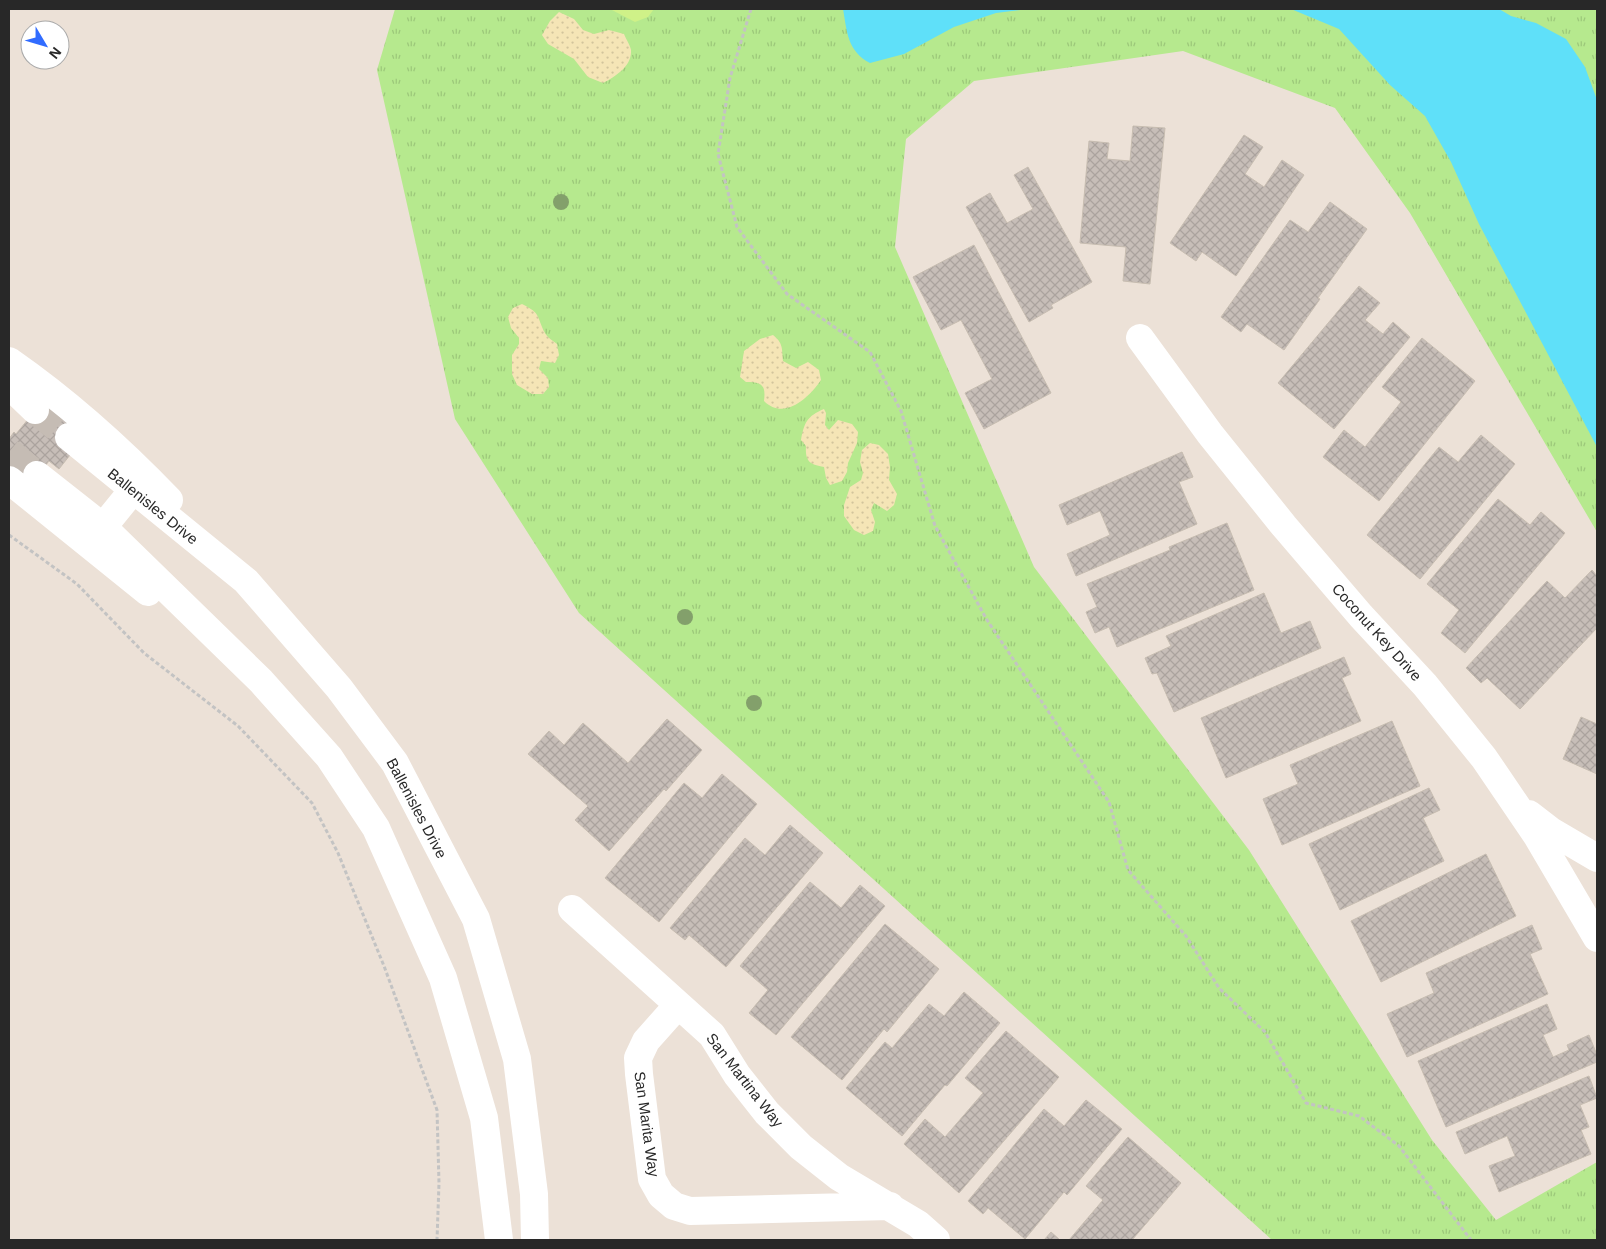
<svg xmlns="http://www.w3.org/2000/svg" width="1606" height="1249" viewBox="0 0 1606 1249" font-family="Helvetica,sans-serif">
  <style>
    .grass { fill: url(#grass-tufts) }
    .sand { fill: url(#sand-dots) }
    .pitch { fill: #cff188 }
    .water { fill: #5fe0f9 }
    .building { fill: url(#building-cross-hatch); stroke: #c7bdb1 }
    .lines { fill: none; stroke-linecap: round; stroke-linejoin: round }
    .minor-tunnel { stroke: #c5bcb4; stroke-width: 28; stroke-dasharray: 28 14; stroke-linecap: butt }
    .path { stroke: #c3c3c3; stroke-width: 3; stroke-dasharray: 4 2.5; stroke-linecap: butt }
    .minor { stroke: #fff; stroke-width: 28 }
    .tree { fill: #83a06b }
    .labels { text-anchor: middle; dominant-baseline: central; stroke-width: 5; stroke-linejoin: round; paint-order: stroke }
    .street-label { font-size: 15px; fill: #282828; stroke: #fff }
  </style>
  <defs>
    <pattern id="grass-tufts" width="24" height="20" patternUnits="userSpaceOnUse" patternTransform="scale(1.25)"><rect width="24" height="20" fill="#b6e98e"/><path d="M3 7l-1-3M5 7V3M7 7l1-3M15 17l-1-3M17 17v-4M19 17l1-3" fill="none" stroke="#9cc87a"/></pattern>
    <pattern id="sand-dots" width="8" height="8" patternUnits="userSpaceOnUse" patternTransform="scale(1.25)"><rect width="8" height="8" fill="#f5e5b6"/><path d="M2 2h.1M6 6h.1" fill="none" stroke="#d2c49c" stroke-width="1.8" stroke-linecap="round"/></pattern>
    <pattern id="building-cross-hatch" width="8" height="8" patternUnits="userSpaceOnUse" patternTransform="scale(1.25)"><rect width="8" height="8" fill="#c7beb8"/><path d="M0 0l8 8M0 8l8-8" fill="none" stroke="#aba39e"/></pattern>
  </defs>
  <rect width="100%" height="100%" fill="#ece1d7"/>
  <path class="grass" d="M395 9H1597V532L1410 213 1335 108 1183 51 974 81 906 139 895 247 1034 567 1249 850 1432 1140 1496 1220 1597 1162V1240H1272L579 613 455 419 377 70Z"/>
  <path class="sand" d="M559 12 574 19 583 30 594 34 609 30 624 34C626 39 630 45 631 50 632 66 616 76 603 83L588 77 574 59 548 44 542 35 550 21Z
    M522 304C542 314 536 316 545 333 547 337 553 341 557 344L559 355 555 363 541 361 539 369 548 378 549 387 543 394H532L517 385 512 374V355L519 344V338L511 328 508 317 513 308Z
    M773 335C783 343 782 348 783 361L796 368 808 362 819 370 821 380C809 398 784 421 764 401 766 385 762 382 746 382L740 377 744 351 760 339Z
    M824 409 826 413 825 425 829 430 838 420 852 424 858 432 857 443 848 463 847 472 842 481 830 485 826 478 824 467C810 464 805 462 806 446L801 440C804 423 807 416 824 409Z
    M870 443 879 445 888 454 890 467 889 480 897 494 894 505 887 511 874 503 871 510 875 522 873 531 864 535 854 530 844 516V505L850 487 861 480 863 473 860 462 862 450Z"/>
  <path class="pitch" d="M610 9H654L648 17 635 22Z"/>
  <path class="water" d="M843 9H1029L996 13 954 27 904 54 870 63C847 51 847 31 843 9Z
    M1279 9H1499L1511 16 1536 23 1566 39 1585 67 1597 100V447L1479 224 1451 162 1425 116 1390 85 1339 29 1291 9Z"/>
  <path class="building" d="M1133 126 1165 128 1150 284 1123 281 1126 247 1080 243 1089 141 1109 143 1107 159 1130 161Z
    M1244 135 1263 147 1245 174 1264 187 1282 160 1304 175 1236 276 1202 252 1196 261 1170 243Z
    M1028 167 1092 282 1051 305 1053 308 1029 322 966 207 990 193 1007 223 1033 209 1014 175Z
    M1330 202 1367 229 1318 298 1320 299 1284 350 1247 324 1241 332 1221 317 1290 220 1308 232Z
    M974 245 1051 393 984 429 965 393 992 379 961 320 941 330 913 277Z
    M1359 286 1380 303 1365 320 1383 334 1393 322 1410 337 1334 429 1278 383Z
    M1422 338 1475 381 1379 501 1323 457 1344 430 1365 447 1401 402 1382 387Z
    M47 396 80 423 70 455 59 469 49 461 28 487 9 471V439L14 432 16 434Z
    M1481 435 1515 464 1420 579 1367 535 1439 447 1458 462Z
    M1182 452 1193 477 1179 482 1197 524 1076 576 1067 554 1110 535 1100 511 1067 525 1059 505Z
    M1498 499 1530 525 1541 512 1565 533 1465 653 1441 633 1459 610 1427 584Z
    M1227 523 1254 590 1117 647 1109 627 1095 633 1086 612 1097 607 1087 584 1170 550 1169 547Z
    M1592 570 1597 576V628L1520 709 1487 678 1481 683 1466 668 1547 581 1565 598Z
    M1264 593 1281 633 1310 621 1321 648 1174 712 1157 673 1152 674 1145 658 1171 646 1166 636Z
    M1344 657 1351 674 1342 678 1361 721 1226 778 1201 718Z
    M1581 717 1597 724V774L1563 759Z
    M667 719 702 750 666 791 664 789 609 851 575 820 588 806 528 754 549 731 564 745 583 723 628 763Z
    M1392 721 1420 786 1282 845 1263 799 1298 784 1290 765Z
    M722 774 757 804 659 922 605 878 684 783 702 798Z
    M1429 788 1440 810 1423 818 1444 861 1340 910 1309 844Z
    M790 825 823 853 726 967 689 935 685 940 670 928 745 838 765 855Z
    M1486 854 1516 916 1381 982 1351 921Z
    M810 882 841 908 860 885 885 906 776 1035 749 1013 768 990 740 966Z
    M885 924 939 969 887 1032 884 1029 842 1080 791 1037Z
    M1532 925 1542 949 1530 954 1548 994 1407 1057 1387 1014 1434 993 1426 973Z
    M964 992 1000 1023 947 1086 945 1085 902 1136 846 1088 885 1042 892 1048 929 1004 944 1016Z
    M1547 1004 1557 1029 1543 1035 1553 1057 1569 1050 1567 1045 1589 1035 1597 1055V1062L1446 1127 1418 1061Z
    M1006 1031 1059 1077 959 1193 904 1144 925 1119 945 1137 983 1093 965 1078Z
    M1589 1076 1597 1098 1580 1105 1589 1127 1581 1130 1591 1154 1499 1192 1489 1166 1515 1156 1507 1136 1465 1154 1456 1132Z
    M1086 1100 1122 1129 1067 1195 1064 1192 1025 1239 988 1208 983 1214 968 1201 1044 1109 1064 1126Z
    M1128 1137 1181 1183 1132 1240H1069L1103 1200 1086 1186Z
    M1051 1232 1060 1240H1044Z"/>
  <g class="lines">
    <path class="minor-tunnel" d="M35 410 69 437
      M9 452 37 475"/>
    <path class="path" d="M751 9 730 78 718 154 737 227 787 294 870 352 901 411 935 526 987 620 1109 802 1128 870 1186 936 1219 988 1265 1032 1306 1103 1359 1116 1399 1146 1471 1240
      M9 535 77 584 144 653 238 726 312 803 338 853 384 966 437 1110 439 1183 437 1240"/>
    <path class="minor" d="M1140 338 1210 434 1284 526 1361 616 1425 685 1484 758 1537 836 1597 938
      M9 361C65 400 121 450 169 500
      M9 385 35 410
      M69 437 246 581 339 688 395 763 476 919 517 1059 534 1194 535 1240
      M37 475 103 527 261 681 329 757 376 828 443 978 484 1118 499 1240
      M9 480 148 592
      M103 527 133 490
      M1529 814 1551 831 1597 858
      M572 909 712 1035 737 1075 767 1113 801 1147 839 1177 918 1224 936 1240
      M678 1005 646 1041 638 1058 639 1074 652 1179 661 1195 674 1206 690 1211 890 1206"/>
  </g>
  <g class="tree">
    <circle cx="561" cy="202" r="8"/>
    <circle cx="685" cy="617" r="8"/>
    <circle cx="754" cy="703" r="8"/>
  </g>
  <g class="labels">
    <g class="street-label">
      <text transform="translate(153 506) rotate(39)">Ballenisles Drive</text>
      <text transform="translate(1377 632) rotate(48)">Coconut Key Drive</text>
      <text transform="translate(417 808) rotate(62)">Ballenisles Drive</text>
      <text transform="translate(745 1080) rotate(52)">San Martina Way</text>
      <text transform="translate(647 1124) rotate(82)">San Marita Way</text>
    </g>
  </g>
  <rect width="1606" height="1249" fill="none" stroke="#282828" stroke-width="20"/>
  <g transform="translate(45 45) rotate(128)"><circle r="24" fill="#ffffff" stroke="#a9a9a9"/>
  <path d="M0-4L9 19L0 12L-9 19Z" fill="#316cff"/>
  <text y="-8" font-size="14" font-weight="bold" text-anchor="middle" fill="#282828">N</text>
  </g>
</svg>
